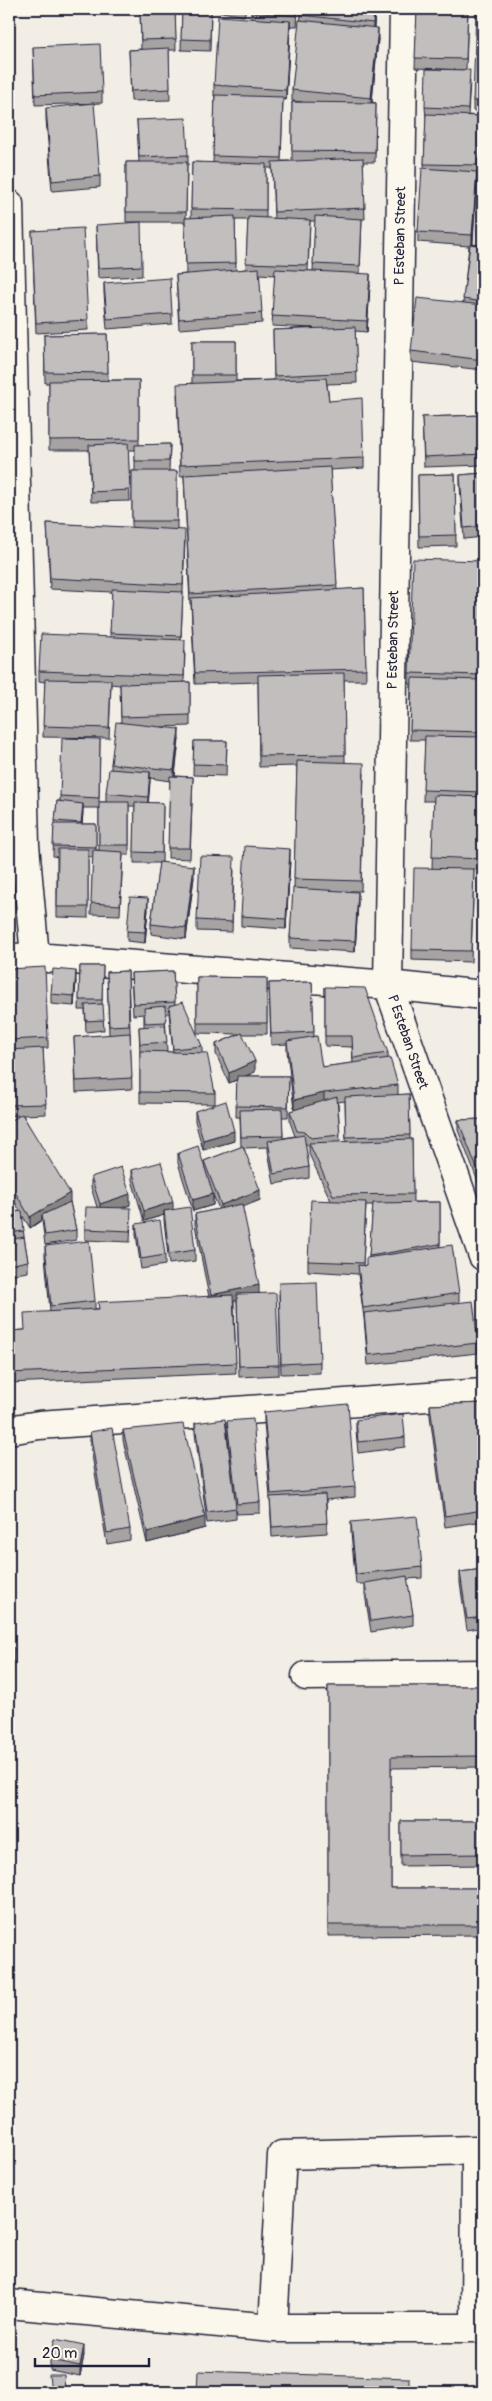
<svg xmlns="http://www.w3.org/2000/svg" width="492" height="2401" viewBox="0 0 492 2401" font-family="Pangolin,sans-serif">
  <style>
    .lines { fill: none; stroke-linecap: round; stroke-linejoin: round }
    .minor-casing { stroke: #22223b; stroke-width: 31 }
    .minor { stroke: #fbf7ec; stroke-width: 28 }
    .wall { fill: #a7a3a3; stroke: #22223b; fill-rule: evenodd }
    .shaded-wall { fill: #888585; stroke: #22223b }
    .building { fill: #c2bebe; stroke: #22223b }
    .labels { text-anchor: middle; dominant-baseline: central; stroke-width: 4; stroke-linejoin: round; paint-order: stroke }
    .street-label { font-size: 14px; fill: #22223b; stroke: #fbf7ec }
  </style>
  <rect width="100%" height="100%" fill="#f2eee5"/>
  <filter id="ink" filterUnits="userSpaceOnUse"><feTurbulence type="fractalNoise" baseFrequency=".02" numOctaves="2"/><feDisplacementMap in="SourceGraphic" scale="10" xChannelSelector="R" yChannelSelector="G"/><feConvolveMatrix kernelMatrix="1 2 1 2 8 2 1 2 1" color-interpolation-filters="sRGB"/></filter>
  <g filter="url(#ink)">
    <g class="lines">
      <defs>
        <path id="minor" d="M404 9 388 985 483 1256
          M9 204 25 845 35 957
          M9 958 35 957 388 985 483 995
          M9 1430 39 1425 483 1393
          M306 1676 483 1674
          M9 2304 273 2328H483
          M273 2328 282 2155 476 2150 475 2328"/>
      </defs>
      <use href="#minor" class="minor-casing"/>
      <use href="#minor" class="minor"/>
    </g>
    <path class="wall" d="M140 9H175L176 50H169L170 100 131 101 129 50 141 49Z
      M182 9H246L244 16 211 10 210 51 181 50Z
      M251 9H298L297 26H290L286 100H283L281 161H292V102H302L292 101V90L301 15 375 9 374 28 378 39 372 102 376 103 375 162H363L365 219H362L360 274 370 285 367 332 355 331 357 383 327 384 329 401 364 458V468L330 470 337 590 364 588 366 680H344L345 762 364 773 361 891H350L358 902 355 952 290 948V938L294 888 297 766 259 767 258 682 195 684 191 604H190L184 476H180L177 394 192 383V341H236V381L274 380 273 330 313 328 272 326 275 275 259 274 262 323 179 329 176 275 186 274 185 222H126V162H139L137 120 188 155V165H187L186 218H191L192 162 213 163 215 96H214V85L251 18ZM266 168H272L274 219 266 218ZM235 220H248L246 269 236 270ZM310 221H315L313 271H308Z
      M417 9H468L466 70 415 68Z
      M483 9V112L473 111V101Z
      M33 47 102 92V103L35 105Z
      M470 81 468 115 479 116 478 176H477L473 244 483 246V370L411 362V351L463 303 469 246 418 242V232L424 168 426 118 425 107Z
      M46 108 100 176V187L52 191 46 119Z
      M96 225 142 266V276L98 278Z
      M32 231 88 320V330L36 333Z
      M104 283 172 314V324L107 329 104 293Z
      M107 334 108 380H139V445L170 444 169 471H177V530L185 541 181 640 185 651 184 682H190V726L161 727 179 739 175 776 193 777 190 859 168 858 170 781 150 778 148 803H163L162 862 194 877 186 939 151 934V924L159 863H134L135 806H129V855H123L120 915 91 914 93 857H88V918L57 917V857L53 856 54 824H55L57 801H60V796L100 739 99 802H106V793L111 769V764L121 722 120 685 111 684 109 738 43 737 45 682 39 681V671L110 637 112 592 50 589 47 523 132 528V471H135V450H128L130 501 91 502 89 450H49V383H45L44 335ZM83 808H99V850H96V824H82Z
      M483 415V465L424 467 422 417Z
      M483 473V537L464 539 460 486V475Z
      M455 474 456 546 419 547 418 475Z
      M483 561V870L474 869 471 962 412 960V950L432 868 434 801H423L425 740H410L411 684H409V673Z
      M194 741H227L226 776 193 775Z
      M290 860 286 929 241 926V916Z
      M234 868 232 932 197 931V920Z
      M483 876V961L477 960V950Z
      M148 909 145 943 127 941V931Z
      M80 966H103L102 1004 104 1030 86 1032 85 1010H79Z
      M9 969 48 1038V1048H43L46 1114 23 1115 70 1202 76 1230V1240L45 1245 42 1220 30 1228 22 1215 24 1237 28 1261V1272L9 1275V1213L20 1211 9 1192V1122L20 1115 9 1116Z
      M128 971 132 1089 76 1092 74 1037 109 1035 107 972Z
      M173 971 175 1005 202 1046V1053L215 1093V1104L140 1103V1055L139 1027H144V1014L133 1015 131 973ZM165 1013H169L173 1052H167Z
      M197 977 267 978V1034H242L255 1072 245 1076H289L288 1117H282L283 1138 295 1136 290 1122V1111L294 1110 287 1051V1044L271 1045 269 983 312 982 314 1036 322 1067 353 1063 352 1047 325 1046V987L388 1053V1058L398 1085V1095L409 1094 410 1140 412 1139 413 1202H440V1247L459 1293V1303L478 1343V1353L368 1365 364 1318 358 1274 308 1271V1261L331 1201 309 1154V1146L305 1143 309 1167V1178L274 1184 268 1151V1147L244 1148 260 1200 242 1207 259 1294 279 1365V1375L239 1377 237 1300 234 1301 236 1373 9 1383V1331L24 1330 50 1311 45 1256V1246L95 1301V1309L209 1297 195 1225V1214L219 1209 213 1195V1205L193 1211 178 1163V1153L204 1166V1161L241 1147 240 1117H236L237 1080 229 1083 216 1054V1044L239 1034 197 1033ZM345 1101 346 1142H340L338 1102ZM366 1205H373L369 1258 366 1266 363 1265Z
      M76 981 74 1006 51 1004V994Z
      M483 1083V1115H482Z
      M195 1111 234 1141 203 1150 195 1121Z
      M483 1119V1192H482L458 1130V1120Z
      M132 1170 173 1210 195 1250V1261L169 1264 164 1221V1215L144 1221 132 1180Z
      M91 1177 130 1205 120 1208 131 1219 130 1242 85 1240V1229L97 1207 91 1187Z
      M136 1224 165 1255V1265L141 1269 136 1234Z
      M279 1294 320 1362V1373L281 1374Z
      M483 1403V1521L445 1527 430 1416V1405Z
      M264 1412 355 1487V1497L326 1500 327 1533 272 1537 270 1498 264 1422Z
      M356 1420 405 1437V1447L358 1453 356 1430Z
      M227 1421 260 1502V1513L237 1514 236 1510V1519L207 1523 195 1433V1423L234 1492 227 1432Z
      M123 1430 205 1528 147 1543 123 1440Z
      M90 1432 130 1529V1540L107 1544 90 1443Z
      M351 1522 422 1567V1578L407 1579 413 1615V1625L371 1632 365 1594V1584H356L351 1533Z
      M483 1569V1627L467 1630 460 1583V1572Z
      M9 1648H14L11 1719H9Z
      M328 1686H483V1767L391 1768V1888H483V1935L328 1936Z
      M401 1821H483V1865L401 1866Z
      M84 2355 80 2376 50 2370V2360Z"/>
    <path class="shaded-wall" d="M375 9V15L373 34V23Z
      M290 21V31L286 100V90Z
      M378 28V39L371 109V98Z
      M477 172V183L472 246V235Z
      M370 274V285L367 332V321Z
      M179 729V739L174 781V770Z
      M150 772V782L148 807V797Z
      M83 804V814L81 834V823Z
      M290 849V860L286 929V919Z
      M194 866V877L186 939V928Z
      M358 892V902L355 952V941Z
      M148 898V909L145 943V932Z
      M76 971V981L74 1006V996Z
      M255 1061V1072L229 1083V1073Z
      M324 1093V1103L294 1110V1100Z
      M234 1131V1141L203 1150V1140Z
      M260 1190V1200L221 1216V1205Z
      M70 1193V1204L42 1215V1220L30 1228V1217Z
      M130 1194V1205L100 1215V1204Z
      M213 1194V1205L193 1211V1200Z
      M173 1202V1212L164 1211V1215L144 1221V1211Z
      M259 1285V1296L211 1306V1295Z
      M205 1517V1528L147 1543V1532Z
      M84 2345V2355L80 2376V2366Z"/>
    <path class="building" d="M140 9H175L176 39 141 40Z
      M182 9H211L210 40 181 39Z
      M251 9H297V16L251 12Z
      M302 9H375L373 23 301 15Z
      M417 9H468L466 59 415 58Z
      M476 9H483V101H473Z
      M218 16 290 21 286 90 214 85Z
      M299 20 378 28 371 98 292 90Z
      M100 44 102 92 35 95 33 47Z
      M169 48 170 89 131 91 129 50Z
      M426 69 470 70 468 109 425 107Z
      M215 95 283 97 281 158 213 156Z
      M292 102 376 103 375 152 292 151Z
      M94 103 100 176 52 181 46 108Z
      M426 114 479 116 478 165 424 164Z
      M186 118 188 155 139 157 137 120Z
      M363 158 365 208 274 212 272 162Z
      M126 162H187L186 212H126Z
      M192 162 266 164V210L191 209Z
      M422 168 477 172 472 235 418 232Z
      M235 216 236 263 186 264 185 218Z
      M315 216 362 219 360 266 313 264Z
      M248 217 310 220 308 265 246 263Z
      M141 222 142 266 98 268 96 225Z
      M83 228 88 320 36 323 32 231Z
      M470 244 483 246V302L463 299Z
      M259 268 262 313 179 319 176 275Z
      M275 269 370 274 367 321 272 316Z
      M170 278 172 314 107 319 104 283Z
      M417 298 483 305V360L411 351Z
      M355 327 357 372 274 376 273 330Z
      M107 334 108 373 45 372 44 335Z
      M192 341H236V375H192Z
      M326 378 329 401 362 398 364 458 180 465 177 384Z
      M139 380V439L49 440V381Z
      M483 415V454L424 457 422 417Z
      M128 443 130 490 91 492 89 445Z
      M170 444 169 461H135V445Z
      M330 467 337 585 190 594 184 475Z
      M132 471H177V521H132Z
      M483 473V526L464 528 460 475Z
      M455 474 456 535 419 536 418 475Z
      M47 523 185 530 183 585 50 578Z
      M413 559 483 561V675L409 673Z
      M364 588 366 669 195 673 191 598Z
      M112 589 183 592 181 636 110 633Z
      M41 634 185 640 184 676 39 671Z
      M344 673 345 755 259 756 258 675Z
      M412 678 483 680V732L410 730Z
      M45 679 111 680 109 728 43 726Z
      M190 682V715L121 717 120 684Z
      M116 722 179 729 174 770 111 764Z
      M425 736 483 737V792L423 790Z
      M62 738 100 739 99 798 60 796Z
      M194 741H227L226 765 193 764Z
      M297 761 364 763 361 881 294 879Z
      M109 769 150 772 148 797 106 793Z
      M170 776 193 777 190 848H168Z
      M434 795 483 797V859L432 857Z
      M57 801 83 804 81 823 55 821Z
      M99 802H129V845H99Z
      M135 802 163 803 162 853 134 852Z
      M54 824H96V847L53 846Z
      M245 846 290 849 286 919 241 916Z
      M58 849H88V907H57Z
      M93 850 123 852 120 905 91 903Z
      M200 856 234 857 232 922 197 920Z
      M159 862 194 866 186 928 151 924Z
      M414 868 474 869 471 951 412 950Z
      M480 876H483V950H477Z
      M293 888 358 892 355 941 290 938Z
      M130 897 148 898 145 932 127 931Z
      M80 966H103L102 1000H79Z
      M45 967 48 1038 9 1040V969Z
      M53 969 76 971 74 996 51 994Z
      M128 971 129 1025 109 1026 107 972Z
      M173 971 175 1002 133 1004 131 973Z
      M197 977 267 978V1023H197Z
      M312 982 314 1032 271 1034 269 983Z
      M325 987 365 988 388 1053 353 1058 352 1036H325Z
      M183 1002 202 1046 173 1049 169 1006Z
      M103 1004 104 1020 86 1021 85 1005Z
      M165 1006 166 1022 145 1023 144 1008Z
      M165 1025 167 1042 140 1044 139 1027Z
      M130 1033 132 1078 76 1081 74 1037Z
      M242 1033 255 1061 229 1073 216 1044Z
      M317 1036 322 1067 390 1058 398 1085 324 1093 294 1100 287 1041Z
      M43 1048 46 1104 9 1105V1050Z
      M140 1051 207 1053 215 1093 140 1092Z
      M237 1076H289L288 1107 236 1106Z
      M483 1083V1105L482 1104Z
      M409 1094 410 1135 346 1137 345 1097Z
      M337 1097 340 1135 311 1138 305 1132 297 1131 290 1111Z
      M226 1101 234 1131 203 1140 195 1111Z
      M282 1109 283 1136 241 1137 240 1110Z
      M22 1114 70 1193 30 1217 9 1182V1122Z
      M483 1119V1181H482L458 1120Z
      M304 1135 309 1167 274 1174 268 1141Z
      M412 1139 413 1194 333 1195 309 1143Z
      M198 1146 213 1194 193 1200 178 1153Z
      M243 1146 260 1190 221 1205 204 1161Z
      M161 1162 173 1202 144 1211 132 1170Z
      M121 1167 130 1194 100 1204 91 1177Z
      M311 1200 366 1202 363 1263 308 1261Z
      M70 1202 76 1230 45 1235 42 1215Z
      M440 1202V1244L369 1256 373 1203Z
      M242 1204 259 1285 211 1295 195 1214Z
      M86 1207 131 1208 130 1231 85 1229Z
      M190 1207 195 1250 169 1254 164 1211Z
      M22 1211 24 1231 9 1233V1213Z
      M160 1220 165 1255 141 1259 136 1224Z
      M24 1237 28 1261 9 1265V1240Z
      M89 1241 95 1301 51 1306 45 1246Z
      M452 1245 459 1293 363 1308 358 1265 366 1266V1258Z
      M317 1282 320 1362 281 1364 279 1283Z
      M276 1293 279 1365 239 1366 237 1294Z
      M233 1295 236 1363 9 1373V1331L25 1330 24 1313 99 1309 98 1302Z
      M473 1301 478 1343 368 1355 364 1313Z
      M483 1403V1510L445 1516 430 1405Z
      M348 1404 355 1487 271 1494 264 1412Z
      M403 1414 405 1437 358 1442 356 1420Z
      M225 1419 236 1508 207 1512 195 1423Z
      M253 1419 260 1502 237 1504 227 1421Z
      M183 1424 205 1517 147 1532 123 1430Z
      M112 1428 130 1529 107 1533 90 1432Z
      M325 1494 327 1523 272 1527 270 1497Z
      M417 1516 422 1567 356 1574 351 1522Z
      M483 1569V1617L467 1619 460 1572Z
      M407 1576 413 1615 371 1621 365 1583Z
      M9 1648H14L11 1709H9Z
      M328 1686H483V1756L391 1757V1888H483V1925H328Z
      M401 1821H483V1854L401 1855Z
      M55 2339 84 2345 80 2366 50 2360Z
      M198 2371 409 2378V2392H197Z
      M49 2375H64L65 2392H51Z"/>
  </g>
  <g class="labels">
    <g class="street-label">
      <text transform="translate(400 236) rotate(-89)">P Esteban Street</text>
      <text transform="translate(393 640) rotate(-89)">P Esteban Street</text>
      <text transform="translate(408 1042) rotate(71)">P Esteban Street</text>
    </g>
  </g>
  <rect width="492" height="2401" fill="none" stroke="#fbf7ec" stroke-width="30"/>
  <rect x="15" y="15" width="462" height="2371" fill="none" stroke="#22223b" stroke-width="2" filter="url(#ink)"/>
  <path d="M35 2358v8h114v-8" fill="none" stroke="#22223b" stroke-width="2.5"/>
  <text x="42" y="2358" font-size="15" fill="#22223b" stroke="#fbf7ec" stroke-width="4" paint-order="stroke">20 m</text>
</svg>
